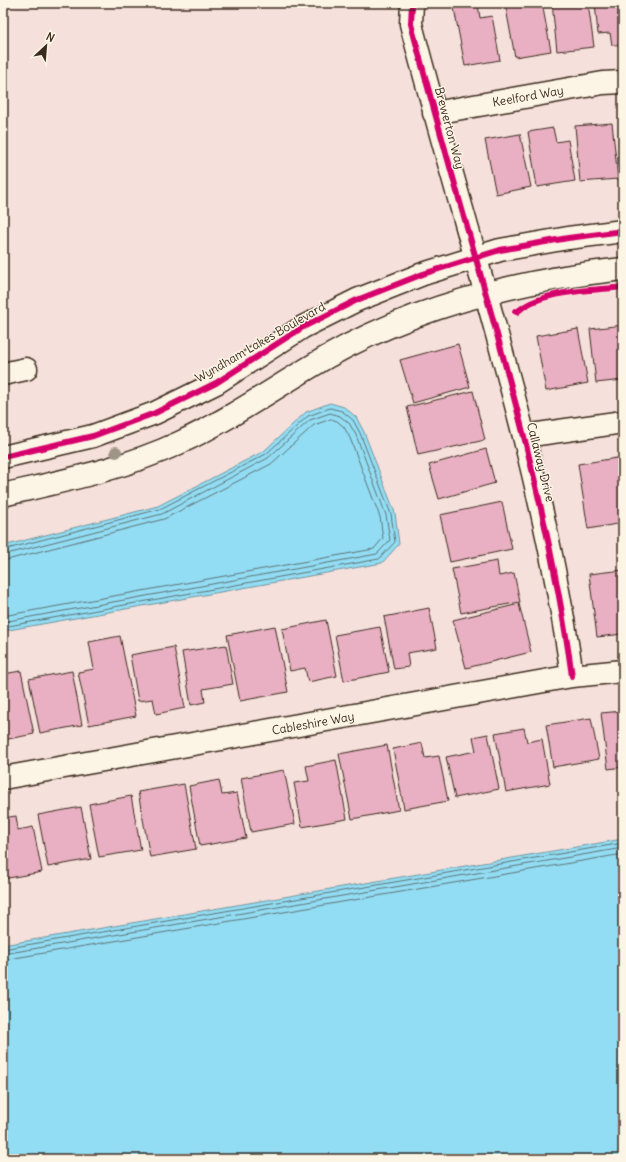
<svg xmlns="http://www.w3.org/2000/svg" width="626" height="1162" viewBox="0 0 626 1162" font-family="Delius,sans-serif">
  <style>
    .water { fill: #92ddf4; stroke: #6f959e }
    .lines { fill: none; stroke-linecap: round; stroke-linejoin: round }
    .shore { stroke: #5e7274; stroke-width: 1 }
    .building { fill: #e9b0c3; stroke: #3b2a1e }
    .minor-casing { stroke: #3b2a1e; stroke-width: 25 }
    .minor { stroke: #fcf5e5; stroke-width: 22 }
    .cycleway-casing { stroke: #fcf5e5; stroke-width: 8 }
    .cycleway { stroke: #d6006c; stroke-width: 6 }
    .tree { fill: #9e9586 }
    .labels { text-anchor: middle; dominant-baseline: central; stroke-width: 3; stroke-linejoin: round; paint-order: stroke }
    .street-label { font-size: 12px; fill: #3b2a1e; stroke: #fcf5e5 }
  </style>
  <rect width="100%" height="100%" fill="#f6e0db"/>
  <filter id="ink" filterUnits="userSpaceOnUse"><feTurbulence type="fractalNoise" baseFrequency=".025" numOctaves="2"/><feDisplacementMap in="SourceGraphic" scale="8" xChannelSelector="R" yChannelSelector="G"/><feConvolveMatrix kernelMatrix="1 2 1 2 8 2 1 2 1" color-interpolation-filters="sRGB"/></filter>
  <g filter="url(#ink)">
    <path class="water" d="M330 403 344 407 356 417 364 432 395 513 399 544 382 563 3 631V546L158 506 264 451 306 412Z
      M623 839V1159H3V945Z"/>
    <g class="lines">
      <path class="shore" d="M3 550 160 509 266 454 308 416 330 408 342 411 353 420 360 433 391 514 395 542 379 559 3 627
        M3 555 162 514 268 458 310 420 330 413 340 416 349 423 356 435 386 515 390 540 377 554 3 622
        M3 561 164 519 271 464 314 425 331 419 337 421 344 427 350 438 380 517 383 538 374 549 3 616
        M3 949 623 843
        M3 954 623 848
        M3 960 623 854"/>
    </g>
    <path class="building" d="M505 3H542L551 51 515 57Z
      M552 3H588L594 47 557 51Z
      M595 3H623V45H612L610 33 598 34Z
      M478 4 480 18 492 16 500 60 465 66 454 8Z
      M612 123 618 179 580 182 575 126Z
      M553 128 556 142 568 140 575 181 537 187 528 132Z
      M520 134 531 187 496 194 485 140Z
      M623 325V380L596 383 590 329Z
      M578 329 588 383 546 391 536 336Z
      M458 344 470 387 413 403 400 360Z
      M473 391 485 440 418 455 407 407Z
      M486 449 495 483 439 499 429 465Z
      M623 457V523L588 529 578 464Z
      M502 502 512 549 450 562 440 515Z
      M497 561 499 576 514 573 520 602 461 613 452 569Z
      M623 570V634L597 637 589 574Z
      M519 604 531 652 466 668 453 620Z
      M429 608 437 648 407 653 409 667 394 669 384 617Z
      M326 620 337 676 308 682 305 668 290 671 282 629Z
      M275 626 288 692 240 701 227 635Z
      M380 627 389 672 344 681 335 635Z
      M120 636 136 716 89 725 78 672 94 669 89 642Z
      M226 645 233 684 203 689 205 702 191 705 182 652Z
      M174 647 185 708 156 714 153 699 138 701 130 655Z
      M21 671 34 734 3 740V674Z
      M72 671 82 725 40 733 29 679Z
      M623 711V767L608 769 601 713Z
      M591 718 599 759 553 767 546 725Z
      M524 728 527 742 542 739 550 784 506 792 495 733Z
      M488 734 499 789 455 798 446 757 476 751 473 737Z
      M422 743 425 758 439 756 448 801 404 809 393 749Z
      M387 745 399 810 352 819 339 754Z
      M336 760 347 819 302 827 294 783 309 781 306 766Z
      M284 770 295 824 251 832 241 778Z
      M219 780 222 795 237 793 246 838 200 846 189 786Z
      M184 784 196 849 150 857 138 792Z
      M131 796 141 850 99 857 89 804Z
      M81 807 91 859 48 867 38 815Z
      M16 816 18 830 33 827 42 872 3 879V818Z"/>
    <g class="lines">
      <defs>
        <path id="minor" d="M412 3 411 24C467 241 541 454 572 676
          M434 113 603 83 623 82
          M3 374 26 369
          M524 436 623 422
          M3 457 93 436 155 413 216 383 303 327 357 300 423 274 500 250 568 238 623 231
          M3 495C63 481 123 469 179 443 231 419 277 386 327 357 417 306 521 280 623 269
          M3 778 572 676 623 671"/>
      </defs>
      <use href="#minor" class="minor-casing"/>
      <use href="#minor" class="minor"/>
      <defs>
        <path id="cycleway" d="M412 3 411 24C467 241 541 454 572 676
          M515 311 517 312C541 290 591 291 623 287
          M3 457 93 436 155 413 216 383 303 327 357 300 423 274 500 250 568 238 623 231"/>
      </defs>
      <use href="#cycleway" class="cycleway-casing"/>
      <use href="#cycleway" class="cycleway"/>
    </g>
    <circle class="tree" cx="116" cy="452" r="6"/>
  </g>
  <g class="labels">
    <g class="street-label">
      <text transform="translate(528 96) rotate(-10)">Keelford Way</text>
      <text transform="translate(450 128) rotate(75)">Brewerton Way</text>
      <text transform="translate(260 342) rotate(-30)">Wyndham Lakes Boulevard</text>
      <text transform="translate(541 462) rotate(76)">Callaway Drive</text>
      <text transform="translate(313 723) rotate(-10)">Cableshire Way</text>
    </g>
  </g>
  <rect width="626" height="1162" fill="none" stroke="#fcf5e5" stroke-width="16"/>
  <rect x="8" y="8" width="610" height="1146" fill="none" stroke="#3b2a1e" stroke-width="1.5" filter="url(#ink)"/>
  <g transform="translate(46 46) rotate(26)" stroke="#fcf5e5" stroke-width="3" paint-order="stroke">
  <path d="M0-3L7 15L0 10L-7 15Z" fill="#3b2a1e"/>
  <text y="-6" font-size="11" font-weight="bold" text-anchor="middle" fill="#3b2a1e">N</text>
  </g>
</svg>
